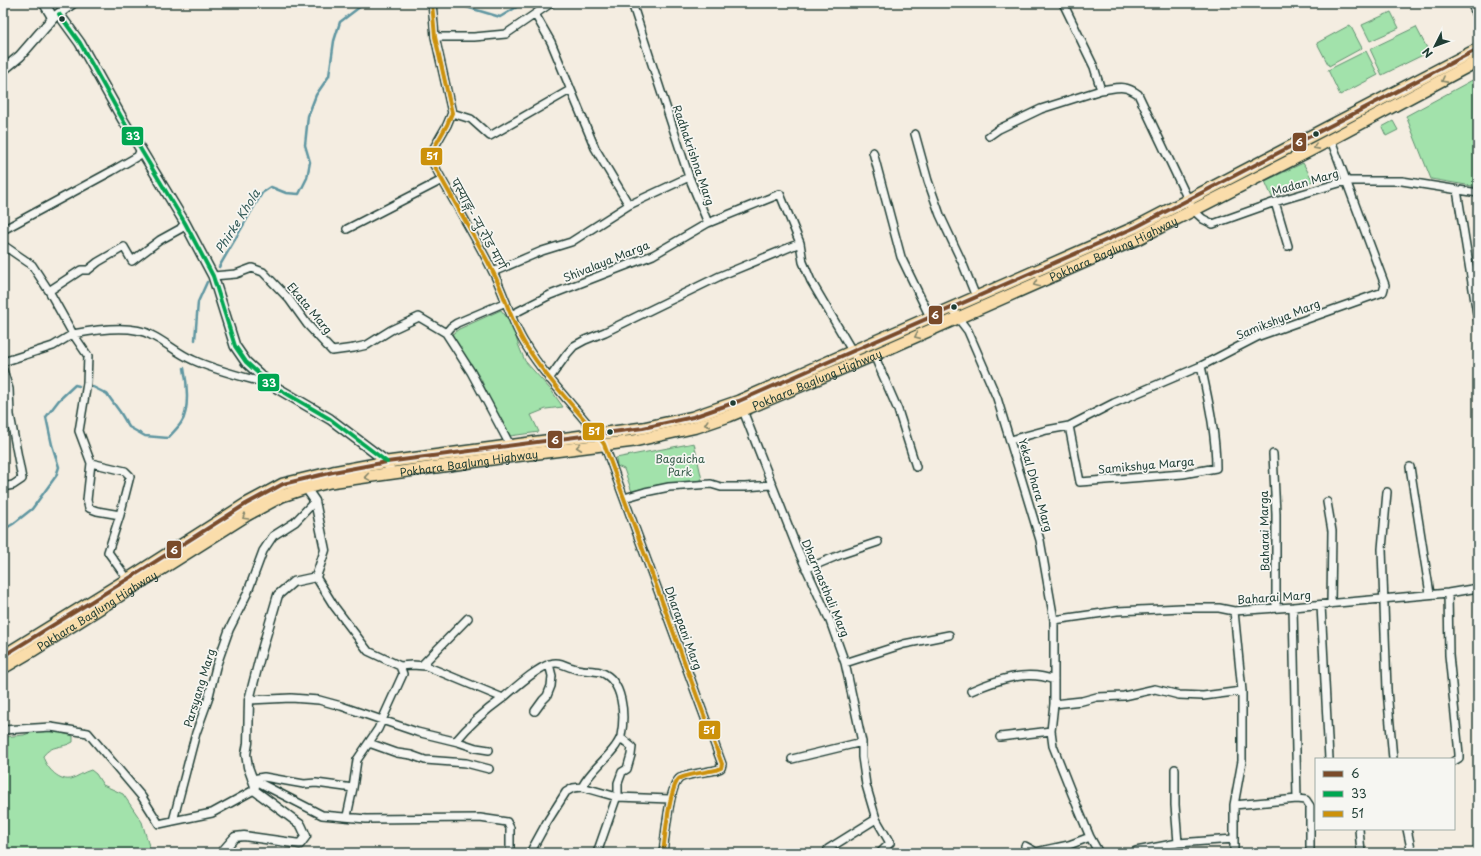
<svg xmlns="http://www.w3.org/2000/svg" width="1481" height="856" viewBox="0 0 1481 856" font-family="'Playpen Sans','Playpen Sans Deva',sans-serif">
  <style>
    .green { fill: #a2e2ab; stroke: #609070 }
    .lines { fill: none; stroke-linecap: round; stroke-linejoin: round }
    .stream { stroke: #5f96a1; stroke-width: 2.5 }
    .minor-casing { stroke: #1f3d34; stroke-width: 10 }
    .tertiary-casing { stroke: #1f3d34; stroke-width: 11 }
    .secondary-casing { stroke: #1f3d34; stroke-width: 12 }
    .trunk-casing { stroke: #1f3d34; stroke-width: 14 }
    .minor { stroke: #f6f6f2; stroke-width: 7 }
    .tertiary { stroke: #f6f6f2; stroke-width: 8 }
    .secondary { stroke: #f6f6f2; stroke-width: 9 }
    .trunk { stroke: #faddab; stroke-width: 11 }
    .bus-1-casing { stroke: #f6f6f2; stroke-width: 7 }
    .bus-2-casing { stroke: #f6f6f2; stroke-width: 7 }
    .bus-3-casing { stroke: #f6f6f2; stroke-width: 7 }
    .bus-1 { stroke: #7a4b2a; stroke-width: 4 }
    .bus-2 { stroke: #00a651; stroke-width: 4 }
    .bus-3 { stroke: #cc910a; stroke-width: 4 }
    .oneway { stroke: #82856a }
    .bus-dot { fill: #1f3d34; stroke: #f6f6f2; stroke-width: 1.5 }
    .labels { text-anchor: middle; dominant-baseline: central; stroke-width: 3.5; stroke-linejoin: round; paint-order: stroke }
    .street-label { font-size: 11px; fill: #1f3d34; stroke: #f6f6f2 }
    .park-label { font-size: 11px; fill: #395e4c; stroke: #f6f6f2 }
    .water-label { font-size: 12px; font-style: italic; fill: #345b58; stroke: #f6f6f2 }
    .line-badge { stroke: #f6f6f2; stroke-width: 1.5 }
    .badge-label { font-size: 11px; text-anchor: middle; font-weight: bold; fill: #fff }
  </style>
  <rect width="100%" height="100%" fill="#f4ede1"/>
  <filter id="ink" filterUnits="userSpaceOnUse"><feTurbulence type="fractalNoise" baseFrequency=".025" numOctaves="2"/><feDisplacementMap in="SourceGraphic" scale="8" xChannelSelector="R" yChannelSelector="G"/><feConvolveMatrix kernelMatrix="1 2 1 2 8 2 1 2 1" color-interpolation-filters="sRGB"/></filter>
  <g filter="url(#ink)">
    <path class="green" d="M1391 12 1399 28 1370 41 1362 25Z
      M1350 25 1362 48 1329 66 1317 43Z
      M1416 27 1429 52 1382 75 1370 49Z
      M1366 51 1378 75 1340 95 1328 70Z
      M1478 77V187L1431 179 1406 116Z
      M1393 121 1398 130 1386 136 1382 127Z
      M1303 163 1313 181 1272 197 1265 181Z
      M501 310 512 324 518 344 525 361 551 390 563 407 546 409 531 415 539 432 510 436 489 398 481 379 451 335 459 329Z
      M694 443 702 480 657 485 632 492 624 469 617 466 616 458Z
      M43 728 73 736V742C61 749 52 744 43 756 45 766 58 781 70 779 78 777 83 772 91 770L96 774 103 785 123 794 142 822 151 853H3V737L24 735Z"/>
    <g class="lines">
      <path class="stream" d="M453 3 500 17 520 5 521 3
        M219 267 262 193 271 187 286 193 299 194 307 178 310 162 305 145 308 116 316 95 329 76 334 41 340 22 365 3
        M195 340 198 302 207 282
        M91 386 107 394 120 412 129 427 145 436 168 438C172 433 177 429 181 423 190 410 187 382 184 368
        M3 530 13 524 32 509 56 476 59 467 52 445 46 417 59 400 75 385 79 386"/>
      <defs>
        <path id="minor" d="M432 3 435 37 452 113 447 125 431 153 434 165C453 201 475 235 493 272 505 295 511 322 525 344 547 380 578 410 604 444L722 764 721 768 716 770C706 772 688 774 680 778 669 785 665 839 663 853
          M632 3 689 177 708 223 780 194 800 243 803 262 811 281 858 361
          M1063 3 1094 67 1101 90C1117 88 1124 84 1138 94L1193 210 1203 219 1213 224 1275 202 1346 181H1402L1478 193
          M1471 3 1478 17
          M535 14 551 42 595 148 629 205
          M435 37H474L506 34 551 3
          M452 113 471 119 490 136 570 90
          M915 134 928 181 940 215 962 262 976 297
          M989 136 999 129 1041 109 1101 90
          M873 152 901 257 930 317
          M1457 190 1478 320
          M1275 202 1288 246
          M347 229 442 180
          M3 230 112 171 138 156 141 149
          M3 245 32 265 49 291 73 334C94 330 132 324 151 335 166 342 178 354 193 360 217 371 244 377 269 384
          M493 272 542 251 571 242 629 205 689 177
          M213 276 236 274 252 268 263 272 289 299 307 324 332 351 354 348 367 345 391 330 419 317 446 333 471 372 510 445
          M49 291 81 270H88L98 262 124 247 132 261 160 240 180 229 185 223
          M953 308 958 318 968 331 997 398 1040 540 1054 620V704L1051 731 1053 746 1072 794 1090 837 1099 853
          M511 315 550 295 653 255 708 223
          M446 333 451 327 457 323 506 302
          M874 355 898 410 916 467
          M3 362 53 346 73 334 88 356 87 383 79 431 91 463 87 500 89 508 97 511 120 515 108 552 129 581
          M3 370 9 389 10 415 22 479 13 485 3 487
          M549 379 567 354 574 346 585 340 605 332 720 276 800 243
          M742 408 797 548 830 621 845 663 862 742V757L866 785 876 819 890 843 880 853
          M1069 426 1080 482 1183 474 1216 468C1216 433 1208 399 1201 366
          M1011 440 1047 430 1069 426 1114 403 1201 366 1259 336 1383 292 1385 285 1331 140
          M1273 454 1276 514V608
          M91 463 125 471 130 476 120 515
          M1410 467 1430 594
          M1387 492 1382 549 1387 690 1393 759
          M624 498 645 492 669 487 711 484 721 487H745L771 485
          M1327 502 1332 531 1331 604
          M806 569 842 554 878 542
          M316 577 334 606 368 651 400 666 412 665 426 666 503 698C515 688 535 669 550 664 560 661 564 666 573 668 581 671 591 670 600 672 624 680 625 716 621 736 620 740 617 744 615 747 605 761 590 771 582 787
          M1448 593 1449 655 1459 754V758L1454 761
          M1321 605 1329 759
          M1054 620 1117 611 1182 608H1219L1234 611 1293 607 1448 593 1478 588
          M845 663 904 644 949 635
          M422 665 468 618
          M971 691C996 680 1027 669 1054 680
          M249 700 291 698 319 700 341 706 417 732 458 742 476 748 489 750
          M1054 704 1082 701 1097 697 1124 696 1155 689 1179 695 1203 696 1242 691
          M535 711 543 700 547 696 551 686 552 676 549 664
          M3 730 51 727 88 733 142 797 159 824 173 821
          M1000 737 1051 731
          M456 741C469 725 485 711 503 698
          M369 743 397 753 411 755 425 760 466 763 489 769
          M792 759 862 742
          M1175 769V805L1178 843
          M252 779 322 815 366 819 480 818 507 822 510 828V853
          M252 779 264 777 304 784 316 783 353 788 357 760 378 729 403 674 400 666
          M254 790 212 813 173 821 196 733 208 700 216 667 229 630 247 594 263 551 273 536 295 522 315 501
          M1297 799 1306 800 1310 806V853
          M1234 805 1297 799 1293 607
          M347 816 353 788
          M1359 829 1361 853
          M1407 829 1412 853
          M1025 846 1036 852 1069 845 1090 837
          M828 849 876 819
          M1136 851 1178 843 1234 839
          M530 853 547 822 566 792 573 788 582 787 617 797 670 799
          M597 853 618 793V783L622 772 627 769 631 755 632 747 621 738
          M1234 853V805L1242 761V691L1234 611"/>
        <path id="tertiary" d="M221 853 235 837 244 836 300 844 306 836 301 825 254 790 255 786 248 767 246 754 248 743 249 700 261 653 278 595 293 582 316 577 325 550 315 501 306 488 305 483"/>
        <path id="secondary" d="M44 3 53 18
          M59 14 80 43 123 120 185 223 213 276 235 346 246 362 270 384 330 419 387 462 391 473
          M3 70 20 56 53 18 73 3"/>
        <g id="trunk">
          <path d="M3 656 128 579 246 504 283 484 333 472 387 462 643 428 693 417 739 401 1136 227 1478 49"/>
          <path id="s1" d="M3 668 32 651 247 515 282 496 306 488 330 482 506 457 634 441 697 427 729 416 874 355 1139 238 1311 150 1478 61"/>
        </g>
      </defs>
      <use href="#minor" class="minor-casing"/>
      <use href="#tertiary" class="tertiary-casing"/>
      <use href="#secondary" class="secondary-casing"/>
      <use href="#trunk" class="trunk-casing"/>
      <use href="#minor" class="minor"/>
      <use href="#tertiary" class="tertiary"/>
      <use href="#secondary" class="secondary"/>
      <use href="#trunk" class="trunk"/>
      <defs>
        <path id="bus-1" d="M3 656 128 579 246 504 283 484 333 472 387 462 643 428 693 417 739 401 1136 227 1478 49"/>
        <path id="bus-2" d="M59 14 80 43 123 120 185 223 213 276 235 346 246 362 270 384 330 419 387 462"/>
        <path id="bus-3" d="M432 3 435 37 452 113 447 125 431 153 434 165C453 201 475 235 493 272 505 295 511 322 525 344 547 380 578 410 604 444L722 764 721 768 716 770C706 772 688 774 680 778 669 785 665 839 663 853"/>
      </defs>
      <use href="#bus-1" class="bus-1-casing"/>
      <use href="#bus-2" class="bus-2-casing"/>
      <use href="#bus-3" class="bus-3-casing"/>
      <use href="#bus-1" class="bus-1"/>
      <use href="#bus-2" class="bus-2"/>
      <use href="#bus-3" class="bus-3"/>
    </g>
    <defs><path id="oneway-chevron" d="M-2-3.5L2.5 0L-2 3.5" fill="none" stroke-width="1.6" stroke-linecap="round" stroke-linejoin="round"/></defs>
    <g class="oneway">
      <use href="#oneway-chevron" transform="translate(1444 80) rotate(152)"/>
      <use href="#oneway-chevron" transform="translate(1316 147) rotate(152)"/>
      <use href="#oneway-chevron" transform="translate(1036 284) rotate(157)"/>
      <use href="#oneway-chevron" transform="translate(917 336) rotate(156)"/>
      <use href="#oneway-chevron" transform="translate(707 424) rotate(161)"/>
      <use href="#oneway-chevron" transform="translate(579 447) rotate(173)"/>
      <use href="#oneway-chevron" transform="translate(367 477) rotate(171)"/>
      <use href="#oneway-chevron" transform="translate(245 517) rotate(149)"/>
    </g>
  </g>
  <g class="bus-dot">
    <circle cx="62" cy="19" r="3.5"/>
    <circle cx="1316" cy="134" r="3.5"/>
    <circle cx="954" cy="307" r="3.5"/>
    <circle cx="733" cy="403" r="3.5"/>
    <circle cx="610" cy="432" r="3.5"/>
  </g>
  <g class="labels">
    <g class="street-label">
      <text transform="translate(694 155) rotate(71)">Radhakrishna Marg</text>
      <text transform="translate(1305 182) rotate(-16)">Madan Marg</text>
      <text transform="translate(479 224) rotate(61)">पस्याङ्ग- न्यु रोड मार्ग</text>
      <text stroke="none"><textPath href="#s1" startOffset="1202">Pokhara Baglung Highway</textPath></text>
      <text transform="translate(606 261) rotate(-22)">Shivalaya Marga</text>
      <text transform="translate(310 308) rotate(50)">Ekata Marg</text>
      <text transform="translate(1278 319) rotate(-22)">Samikshya Marg</text>
      <text stroke="none"><textPath href="#s1" startOffset="878">Pokhara Baglung Highway</textPath></text>
      <text stroke="none"><textPath href="#s1" startOffset="518">Pokhara Baglung Highway</textPath></text>
      <text transform="translate(1146 465) rotate(-5)">Samikshya Marga</text>
      <text transform="translate(1036 485) rotate(74)">Yekal Dhara Marg</text>
      <text transform="translate(1264 531) rotate(-91)">Baharai Marga</text>
      <text transform="translate(826 588) rotate(67)">Dharmasthali Marg</text>
      <text transform="translate(1274 597) rotate(-4)">Baharai Marg</text>
      <text stroke="none"><textPath href="#s1" startOffset="110">Pokhara Baglung Highway</textPath></text>
      <text transform="translate(684 628) rotate(70)">Dharapani Marg</text>
      <text transform="translate(199 688) rotate(-73)">Parsyang Marg</text>
    </g>
    <g class="park-label">
      <text x="680" y="458">Bagaicha<tspan x="680" dy="13">Park</tspan></text>
    </g>
    <g class="water-label">
      <text transform="translate(237 221) rotate(-58)">Phirke Khola</text>
    </g>
  </g>
  <g class="line-badge">
    <rect x="121" y="126" width="23" height="20" rx="4" fill="#00a651"/>
    <rect x="1292" y="132" width="15" height="20" rx="4" fill="#7a4b2a"/>
    <rect x="420" y="147" width="23" height="19" rx="4" fill="#cc910a"/>
    <rect x="928" y="305" width="15" height="20" rx="4" fill="#7a4b2a"/>
    <rect x="257" y="373" width="23" height="19" rx="4" fill="#00a651"/>
    <rect x="582" y="422" width="23" height="19" rx="4" fill="#cc910a"/>
    <rect x="547" y="430" width="16" height="19" rx="4" fill="#7a4b2a"/>
    <rect x="166" y="540" width="16" height="19" rx="4" fill="#7a4b2a"/>
    <rect x="698" y="720" width="23" height="20" rx="4" fill="#cc910a"/>
  </g>
  <g class="badge-label">
    <text x="133" y="140">33</text>
    <text x="1299" y="146">6</text>
    <text x="432" y="160">51</text>
    <text x="935" y="319">6</text>
    <text x="269" y="387">33</text>
    <text x="594" y="435">51</text>
    <text x="555" y="444">6</text>
    <text x="174" y="554">6</text>
    <text x="709" y="734">51</text>
  </g>
  <rect width="1481" height="856" fill="none" stroke="#f6f6f2" stroke-width="16"/>
  <rect x="8" y="8" width="1465" height="840" fill="none" stroke="#1f3d34" stroke-width="1.5" filter="url(#ink)"/>
  <rect x="1315" y="758" width="140" height="72" fill="#f6f6f2" stroke="#a0aca6"/>
  <rect x="1323" y="771" width="20" height="6" fill="#7a4b2a" stroke="#a0aca6"/>
  <text x="1351" y="778" font-size="12" fill="#1f3d34">6</text>
  <rect x="1323" y="791" width="20" height="6" fill="#00a651" stroke="#a0aca6"/>
  <text x="1351" y="798" font-size="12" fill="#1f3d34">33</text>
  <rect x="1323" y="811" width="20" height="6" fill="#cc910a" stroke="#a0aca6"/>
  <text x="1351" y="818" font-size="12" fill="#1f3d34">51</text>
  <g transform="translate(1435 46) rotate(228)" stroke="#f6f6f2" stroke-width="3" paint-order="stroke">
  <path d="M0-3L7 15L0 10L-7 15Z" fill="#1f3d34"/>
  <text y="-6" font-size="11" font-weight="bold" text-anchor="middle" fill="#1f3d34">N</text>
  </g>
</svg>
